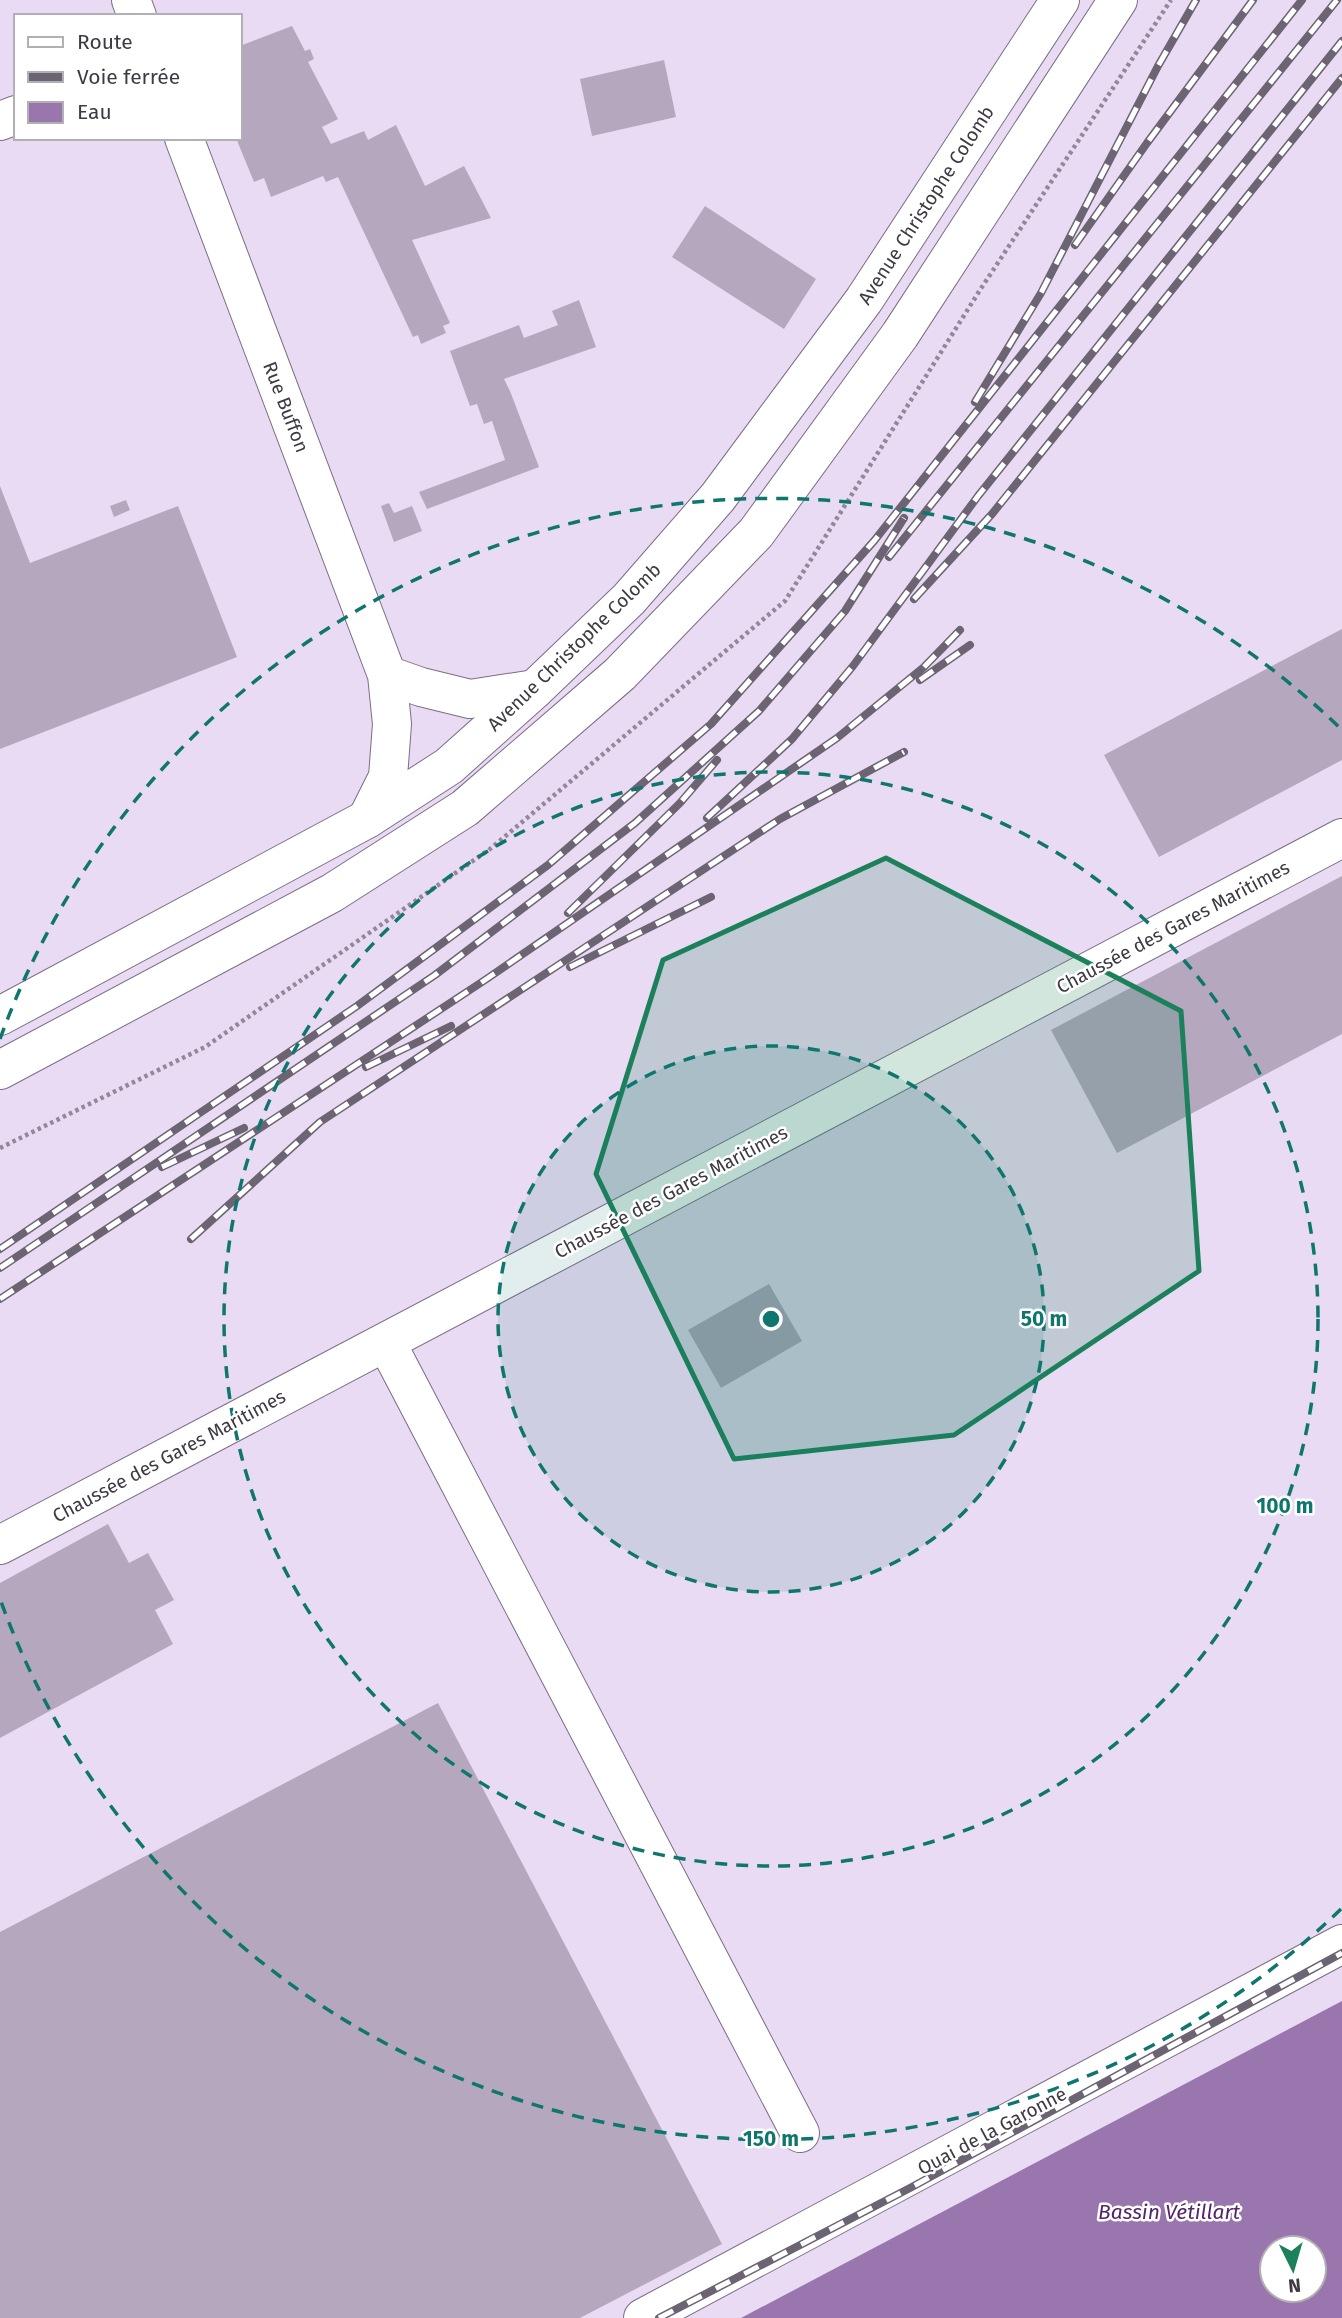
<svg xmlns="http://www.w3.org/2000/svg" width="1342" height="2318" viewBox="0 0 1342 2318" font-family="'Fira Sans',sans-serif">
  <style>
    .water { fill: #9a76af; fill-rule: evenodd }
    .building { fill: #b5a8be }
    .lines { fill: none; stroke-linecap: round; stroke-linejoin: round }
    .minor-casing { stroke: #7b6e83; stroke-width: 40 }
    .major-casing { stroke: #7b6e83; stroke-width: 40 }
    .path { stroke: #928898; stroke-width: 4.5; stroke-dasharray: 3.5 3.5; stroke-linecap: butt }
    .minor { stroke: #fff; stroke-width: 38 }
    .major { stroke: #fff; stroke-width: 38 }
    .rail-casing { stroke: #6c6472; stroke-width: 8 }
    .rail { stroke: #fff; stroke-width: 5; stroke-dasharray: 16; stroke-linecap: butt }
    .marked { fill: #1c815a; fill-opacity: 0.2; stroke: #1c815a; stroke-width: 5; stroke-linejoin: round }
    .ring { fill: none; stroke: #0f766e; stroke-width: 3.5; stroke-dasharray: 12 9 }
    .labels { text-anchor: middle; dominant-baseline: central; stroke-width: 5; stroke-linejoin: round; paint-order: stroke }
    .street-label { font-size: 19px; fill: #3f3943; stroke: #fff }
    .water-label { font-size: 21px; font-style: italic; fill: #53256b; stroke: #fff }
    .centre { fill: #0f766e; stroke: #fff; stroke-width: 3.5 }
    .ring-label { font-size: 21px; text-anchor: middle; font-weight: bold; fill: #0f766e; stroke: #fff; stroke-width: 5; stroke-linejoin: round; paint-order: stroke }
  </style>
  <rect width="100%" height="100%" fill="#e9dbf3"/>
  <path class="water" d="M1342 2001V2318H741ZM1272 2248H1314V2290H1272Z"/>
  <path class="building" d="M292 26 305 51 310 49 314 59 308 62 338 119 322 127 331 144 364 131 368 140 396 125 425 186 464 166 491 218 412 240 450 323 443 326 446 333 421 344 418 335 413 337 338 177 326 182 323 176 271 197 264 178 254 182 236 138H240V46Z
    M664 60 676 117 592 136 580 79Z
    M705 206 816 279 784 329 672 257Z
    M579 300 596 347 504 379 510 391 539 467 427 509 419 492 505 460 492 421 484 424 477 404 470 406 450 351 519 325 524 338 558 325 552 311Z
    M0 486 30 563 178 506 237 657 0 749Z
    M126 500 130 510 114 517 110 506Z
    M389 503 394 513 412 506 422 531 394 542 381 506Z
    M1342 629V760L1159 857 1104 755Z
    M1342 876V1034L1117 1153 1051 1030Z
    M769 1284 802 1341 721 1388 688 1330Z
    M108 1524 129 1563 148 1553 174 1600 155 1610 173 1644 0 1738V1583Z
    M438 1703 722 2244 580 2318H0V1932Z"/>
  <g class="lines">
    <defs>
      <path id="minor" d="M131 0 137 16
        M0 121 16 115
        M184 138 387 675 392 724 388 777 367 819
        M387 675 421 687 470 699 535 689
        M386 1342 800 2133
        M0 1545 1342 838
        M643 2318 1342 1944"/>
      <path id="major" d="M0 1016 367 819 449 766 535 689 629 599 718 497 864 300 1060 0
        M0 1070 332 893 465 808 620 674 756 533 900 335 1118 0"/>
    </defs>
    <use href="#minor" class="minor-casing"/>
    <use href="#major" class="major-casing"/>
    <path class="path" d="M0 1148 205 1047 490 849 785 601 980 290 1171 0"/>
    <use href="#minor" class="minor"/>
    <use href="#major" class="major"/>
    <defs>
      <path id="rail" d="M1075 245 1147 143 1253 0
        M975 402 1041 293 1158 66 1196 0
        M889 557 1337 0
        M914 599 992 514 1342 78
        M920 680 970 645
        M707 818 792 739 853 666 978 496 1342 41
        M568 913 680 803 717 760
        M570 967 711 897
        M366 1067 451 1026
        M162 1167 244 1128
        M191 1239 320 1122 780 819 904 752
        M0 1249 357 1006 548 865 711 724 874 541 1302 0
        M0 1268 435 975 635 823 759 711 845 611 904 518
        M0 1299 485 980 837 738 924 667 960 630
        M659 2318 910 2188 1342 1953"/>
    </defs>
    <use href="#rail" class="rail-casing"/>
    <use href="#rail" class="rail"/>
  </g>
  <path class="marked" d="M886 858 1181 1011 1199 1271 954 1435 734 1459 596 1174 663 960Z"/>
  <circle cx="771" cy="1319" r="273" fill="#0f766e" fill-opacity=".12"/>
  <g class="ring">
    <circle cx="771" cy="1319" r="273"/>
    <circle cx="771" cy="1319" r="547"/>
    <path d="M1341 1909A820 820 0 0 1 0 1599M0 1039A820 820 0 0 1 1341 729"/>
  </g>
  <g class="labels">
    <g class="street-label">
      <text transform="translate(926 205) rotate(-57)">Avenue Christophe Colomb</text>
      <text transform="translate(286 407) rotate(69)">Rue Buffon</text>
      <text transform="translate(574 647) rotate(-44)">Avenue Christophe Colomb</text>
      <text transform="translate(1173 927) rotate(-28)">Chaussée des Gares Maritimes</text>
      <text transform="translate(671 1192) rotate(-28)">Chaussée des Gares Maritimes</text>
      <text transform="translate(169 1456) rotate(-28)">Chaussée des Gares Maritimes</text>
      <text transform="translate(992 2131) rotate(-28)">Quai de la Garonne</text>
    </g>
    <g class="water-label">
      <text x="1169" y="2212">Bassin Vétillart</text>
    </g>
  </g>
  <circle cx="771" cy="1319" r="10" class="centre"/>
  <g class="ring-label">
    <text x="1044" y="1326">50 m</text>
    <text x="1285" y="1513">100 m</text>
    <text x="771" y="2146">150 m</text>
  </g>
  <rect x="14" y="14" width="228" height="126" fill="#ffffff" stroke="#b2b0b4" stroke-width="2"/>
  <rect x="28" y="37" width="35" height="10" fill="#ffffff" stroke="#b2b0b4" stroke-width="2"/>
  <text x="77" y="49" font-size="21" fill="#3f3943">Route</text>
  <rect x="28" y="72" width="35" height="10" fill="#6c6472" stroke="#b2b0b4" stroke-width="2"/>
  <text x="77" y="84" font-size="21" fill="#3f3943">Voie ferrée</text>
  <rect x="28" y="102" width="35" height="21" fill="#9a76af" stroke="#b2b0b4" stroke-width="2"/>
  <text x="77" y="119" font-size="21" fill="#3f3943">Eau</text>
  <g transform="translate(1293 2269) rotate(175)"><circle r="33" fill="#ffffff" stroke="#b2b0b4" stroke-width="2"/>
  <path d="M0-5L12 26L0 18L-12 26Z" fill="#1c815a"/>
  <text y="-10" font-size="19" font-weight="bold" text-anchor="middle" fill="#3f3943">N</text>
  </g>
</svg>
